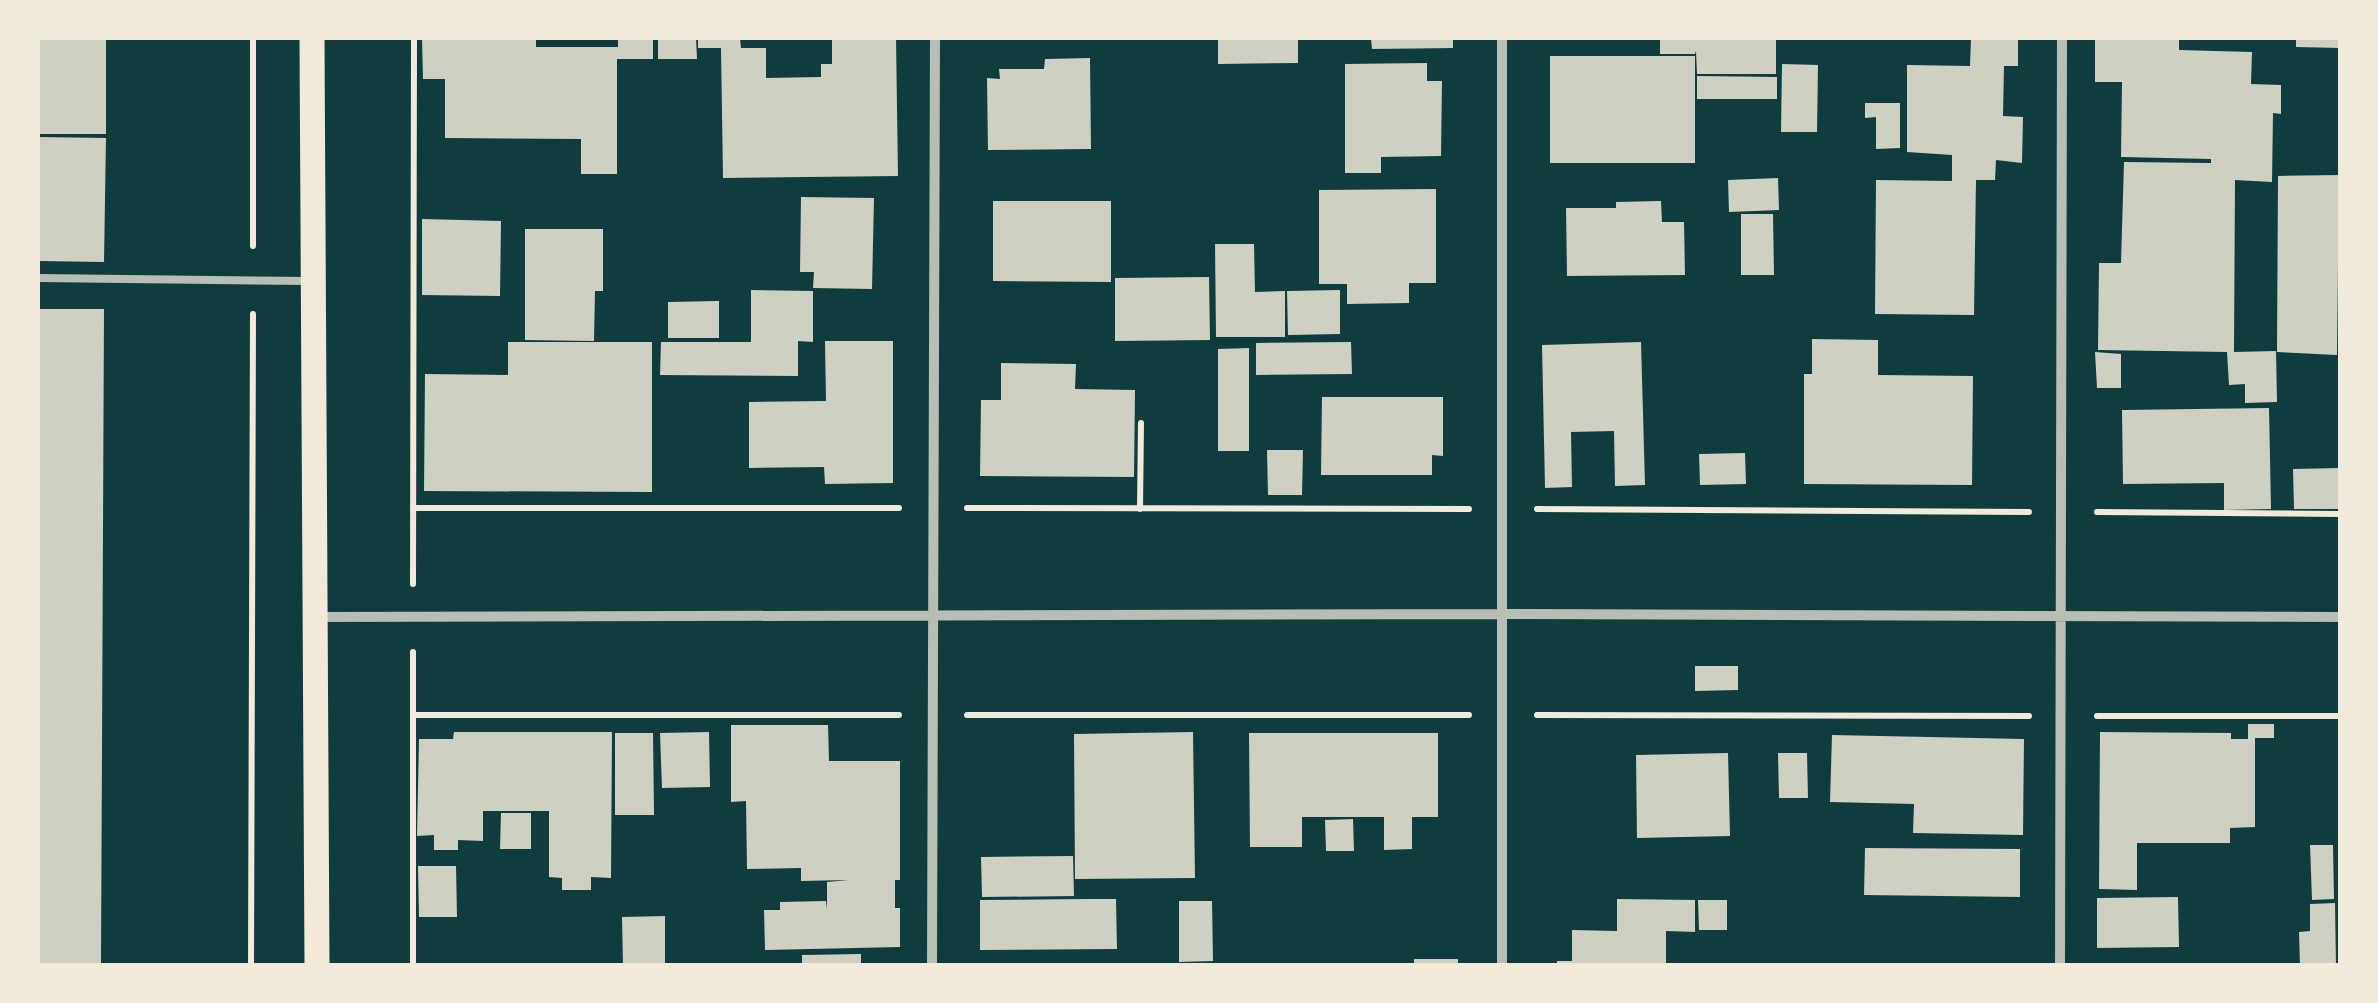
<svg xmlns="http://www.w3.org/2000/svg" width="2378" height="1003" viewBox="0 0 2378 1003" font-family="Merriweather,serif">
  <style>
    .building { fill: #cfcfc3 }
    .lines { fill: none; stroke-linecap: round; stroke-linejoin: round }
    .path { stroke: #f1e9da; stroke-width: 6 }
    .service { stroke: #b8beb3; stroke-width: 8 }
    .minor { stroke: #b8beb3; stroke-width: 10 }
    .primary { stroke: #f1e9da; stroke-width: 25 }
  </style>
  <rect width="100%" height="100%" fill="#0f3d3e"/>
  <path class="building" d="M38 38H106V134H38Z
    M422 38H536V47H618V38H653V59H617V174H581V139L445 138V79H423Z
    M658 38H696L697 59H658Z
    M698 38H740L741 48H766V78L821 77V64H832V38H896L898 176 723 178 721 48H698Z
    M1218 38H1298V63L1218 64Z
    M1371 38H1453V48L1372 49Z
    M1660 38H1776V74H1697L1696 51 1695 54H1660Z
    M1971 38H2018V66H2004L2003 116 2023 117 2022 163 1996 160 1995 180H1976L1974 315 1875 314 1876 180 1952 181V155L1907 152V65L1970 66Z
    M2095 38H2179V50L2252 52 2251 84 2281 85V114L2273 113 2272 182 2235 180 2234 352 2276 351 2277 402 2245 403V384L2229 385 2227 352 2098 350 2099 263H2121L2124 162 2211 163V159L2121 157 2122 82H2095Z
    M2296 38H2340V48L2296 47Z
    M1550 56H1695V163H1550Z
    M1090 58 1091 149 988 150 987 78 1000 79 999 69H1044L1045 59Z
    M1427 63V81H1442L1441 156 1381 157V173H1345V64Z
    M1782 64 1818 65 1817 132H1781Z
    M1697 76 1777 77V99H1697Z
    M1865 103H1900V148L1876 149V117L1865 118Z
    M38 137 106 138 104 262 38 261Z
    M2339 175 2337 355 2277 352 2278 176Z
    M1778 178 1779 210 1729 212 1728 180Z
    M1436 189V283H1409V303L1347 304V284H1319V190Z
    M801 197 874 198 872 289 813 288 814 272H800Z
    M993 201H1111V282L993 281Z
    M1661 201 1662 222H1684L1685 275 1567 276 1566 208H1616V202Z
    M1741 214H1773L1774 275H1741Z
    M422 219 501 221 500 296 422 295Z
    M525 229H603V291H595L594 341 525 340Z
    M1215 244H1254L1255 292 1285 291V337H1216Z
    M1209 277 1210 340 1115 341V278Z
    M751 290 813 291V342L798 341V376L660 375 661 342H751Z
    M1340 290V334L1288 335 1287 291Z
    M719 301V338H668V302Z
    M38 309H104L101 966H38Z
    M1812 339 1878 340V375L1973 376 1972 485 1804 484V374H1812Z
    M825 341H893V483L825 484 824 467 749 468V402L826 401Z
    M508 342H652V492L424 491 425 374 508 375Z
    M1351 342 1352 374 1256 375V343Z
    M1641 342 1645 485 1615 486 1614 431 1571 432 1572 487 1545 488 1542 345Z
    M1249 348V451H1218V349Z
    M2095 352 2121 354V388H2097Z
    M1001 363 1076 364 1075 389 1135 390 1134 477 980 476 981 400H1001Z
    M1322 397H1443V456L1432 455V475H1321Z
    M2269 408 2271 509 2224 510V483L2123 484 2122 410Z
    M1267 450H1303L1302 495H1268Z
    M1745 453 1746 484 1700 485 1699 454Z
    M2340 468V509H2294L2293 469Z
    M1695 666H1738V690L1695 691Z
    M2248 724H2274V738H2255V827L2230 828V843H2137V890L2099 889 2100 732 2231 733V739H2248Z
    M731 725H828L829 761H900V880H895V908H900V947L765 950 764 910H780V902L826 901 827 909V882L848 880 801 881V868L747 869 746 801 731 802Z
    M454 732H612L611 878 591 877V890H562V878L549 877V811H483V841L458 840V850H434V835L417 836 419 739H453Z
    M709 732 710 787 662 788 660 733Z
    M1193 732 1195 878 1075 879 1074 734Z
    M615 733H653L654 815H615Z
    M1249 733H1438V817H1412V849L1384 850V817H1302V847H1250Z
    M1832 735 2024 739 2023 835 1913 833 1914 804 1830 802Z
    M1728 753 1730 836 1637 838 1636 755Z
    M1778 753H1807L1808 798H1779Z
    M501 813H531V849H500Z
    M1353 819 1354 851H1326L1325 820Z
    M2310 845H2333L2334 899 2312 900Z
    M1865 848 2020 849V897L1864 895Z
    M1073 856 1074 896 982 897 981 857Z
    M418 866H456L457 917H419Z
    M2178 897 2179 947 2097 948V898Z
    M1087 899H1116L1117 949 980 950V900Z
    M1617 899 1695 900V932L1666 931V966H1557V961H1572V930L1617 931Z
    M1698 900H1727V930H1699Z
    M1179 901H1212L1213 961 1179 962Z
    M2335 903 2336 966H2300L2299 932 2310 931V904Z
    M665 916V966H623L622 917Z
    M861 954V966H802V955Z
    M1414 959H1458V966H1414Z"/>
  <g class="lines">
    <path class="path" d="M253 246V38
      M413 508H899
      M967 508 1469 509
      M1140 509 1141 423
      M1537 509 2029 512
      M2097 512 2340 514
      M413 584 414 38
      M413 715H899
      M967 715H1469
      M1537 715 2029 716
      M2097 716H2340
      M251 966 253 314
      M413 966V652"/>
    <path class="service" d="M38 278 308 281"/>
    <path class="minor" d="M317 617 1504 614 2340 617
      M932 966 935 38
      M1502 966V38
      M2060 966 2062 38"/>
    <path class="primary" d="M312 38 317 966"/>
  </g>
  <rect width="2378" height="1003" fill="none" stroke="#f1e9da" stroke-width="80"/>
</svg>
